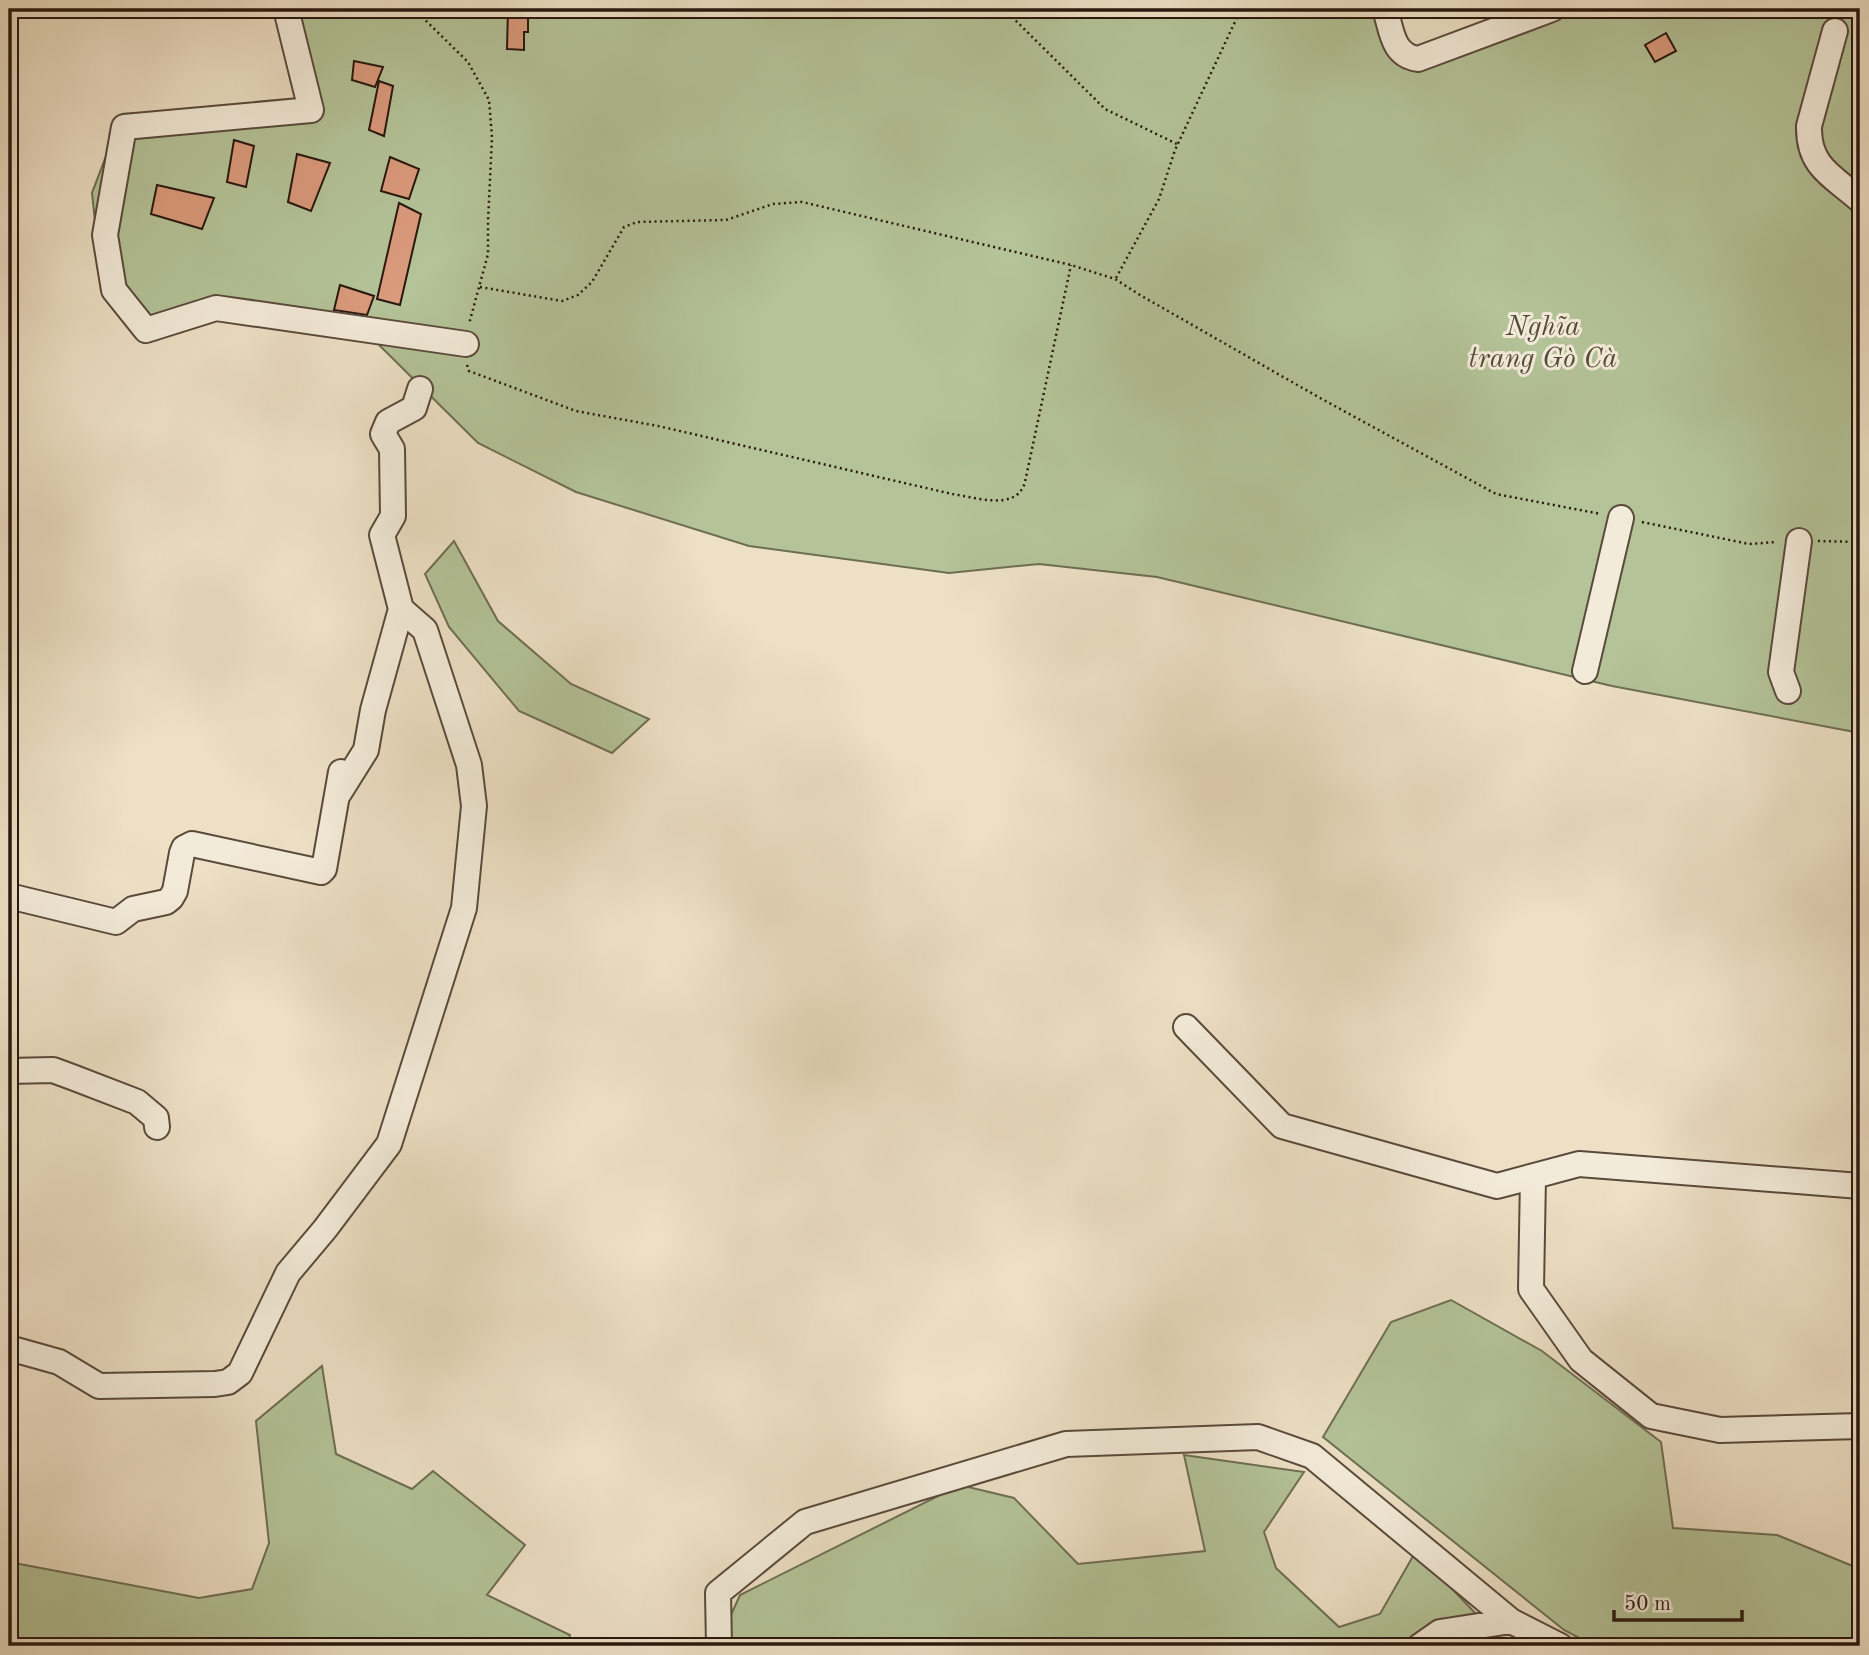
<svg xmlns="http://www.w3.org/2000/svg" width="1869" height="1655" viewBox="0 0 1869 1655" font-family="'Old Standard TT',serif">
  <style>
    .green { fill: #b4c398; stroke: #6e6e54; stroke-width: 2 }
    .building { fill: #da9a7c; stroke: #29180f; stroke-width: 2 }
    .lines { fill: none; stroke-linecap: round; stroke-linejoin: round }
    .minor-casing { stroke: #5a4a3c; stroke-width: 28 }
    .path { stroke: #29180f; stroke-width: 2.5; stroke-dasharray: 2 3.5; stroke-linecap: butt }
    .minor { stroke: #f3ebd9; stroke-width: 24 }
    .labels { text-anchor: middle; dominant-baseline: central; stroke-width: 6; stroke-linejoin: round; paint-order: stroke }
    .park-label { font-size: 28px; font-style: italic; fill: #534b38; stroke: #f3ebd9 }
  </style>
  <rect width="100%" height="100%" fill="#ede0c5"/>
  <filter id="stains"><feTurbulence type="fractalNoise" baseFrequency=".00286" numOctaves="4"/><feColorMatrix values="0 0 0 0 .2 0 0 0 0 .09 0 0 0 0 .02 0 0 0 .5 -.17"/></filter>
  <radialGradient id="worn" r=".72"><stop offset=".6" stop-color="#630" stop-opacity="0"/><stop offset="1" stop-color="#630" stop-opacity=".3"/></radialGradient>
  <path class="green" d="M280 9H1384L1410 46 1442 45 1540 9H1860V733L1612 686 1157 577 1039 564 949 573 749 546 576 492 478 443 367 333 197 312 153 336 103 295 92 193 122 114 306 105Z
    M454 541 498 621 571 684 649 719 612 753 519 711 449 627 425 574Z
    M1451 1300 1542 1351 1661 1442 1673 1528 1777 1535 1860 1569V1646H1594L1564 1630 1323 1437 1391 1322Z
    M322 1366 336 1454 412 1489 433 1471 525 1545 487 1595 570 1635 567 1646H9V1562L199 1598 252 1589 269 1543 256 1421Z
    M1184 1455 1304 1472 1264 1532 1276 1568 1339 1627 1380 1614 1416 1551 1499 1638 1484 1646H717L740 1595 960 1485 1014 1498 1078 1564 1205 1551Z"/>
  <path class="building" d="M508 9H528V32H524V50L507 49Z
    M1666 33 1676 51 1655 62 1645 45Z
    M354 61 383 67 375 87 352 80Z
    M379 81 393 86 384 136 369 130Z
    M234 140 254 146 246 187 227 182Z
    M297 154 330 163 311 211 288 202Z
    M390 157 419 169 409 199 381 191Z
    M157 185 214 198 202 229 151 214Z
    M399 203 421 214 400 305 377 299Z
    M340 285 374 296 367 315 334 310Z"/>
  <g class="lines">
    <defs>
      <path id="minor" d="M286 9 311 110 124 127 105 235 114 290 146 330 216 308 466 344
        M1385 9C1392 31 1392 55 1418 59L1552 9
        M1835 31 1809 126C1808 167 1833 176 1860 200
        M1585 671 1621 518
        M1788 691 1781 672 1799 541
        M339 793 366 750 373 710 401 609
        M9 896 116 922 133 909 166 902 171 898 175 891 182 853 184 848 192 844 321 872 324 869 341 772
        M1186 1027 1282 1126 1497 1186 1579 1164 1860 1186
        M9 1071 53 1070 72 1077 137 1102 156 1118 157 1127
        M1533 1177 1531 1289 1581 1360 1651 1416 1720 1430 1860 1426
        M9 1348 59 1362 99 1386 215 1384 228 1382 240 1373 288 1273 325 1229 389 1144 464 908 474 806 469 765 425 630 401 609 382 535 393 516 392 449 383 434 388 422 414 408 420 389
        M719 1646 718 1593 805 1522 1066 1444 1258 1437 1312 1456 1511 1621 1560 1646
        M1420 1646 1440 1632 1511 1621"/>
    </defs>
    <use href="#minor" class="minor-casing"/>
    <path class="path" d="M414 9 468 62 489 100 492 137 488 222V254L469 324
      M1004 9 1105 109 1177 144
      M1116 278 1159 199 1175 150 1241 9
      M480 287 562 301 578 295 592 282 624 227 637 222 726 220 773 204 802 202 1071 265 1115 279 1140 295 1320 398 1496 494 1601 514
      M467 365 469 371 576 411 658 426 952 494C975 497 1017 512 1025 482L1071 265
      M1642 522 1749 544 1776 542
      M1818 541 1860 542"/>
    <use href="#minor" class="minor"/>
  </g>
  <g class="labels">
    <g class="park-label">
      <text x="1543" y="328">Nghĩa<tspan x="1543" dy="32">trang Gò Cà</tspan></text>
    </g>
  </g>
  <rect width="1869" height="1655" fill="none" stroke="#ede0c5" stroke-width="35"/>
  <rect x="10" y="10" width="1848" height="1634" fill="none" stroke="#29180f" stroke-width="3.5"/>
  <rect x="18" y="18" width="1834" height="1620" fill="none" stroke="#29180f" stroke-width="2"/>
  <path d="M1614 1610v10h128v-10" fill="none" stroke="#29180f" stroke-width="3.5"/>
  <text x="1624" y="1610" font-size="21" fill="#29180f" stroke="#f3ebd9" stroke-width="5" paint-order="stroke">50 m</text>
  <rect width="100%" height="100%" filter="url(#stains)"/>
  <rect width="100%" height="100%" fill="url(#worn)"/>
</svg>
